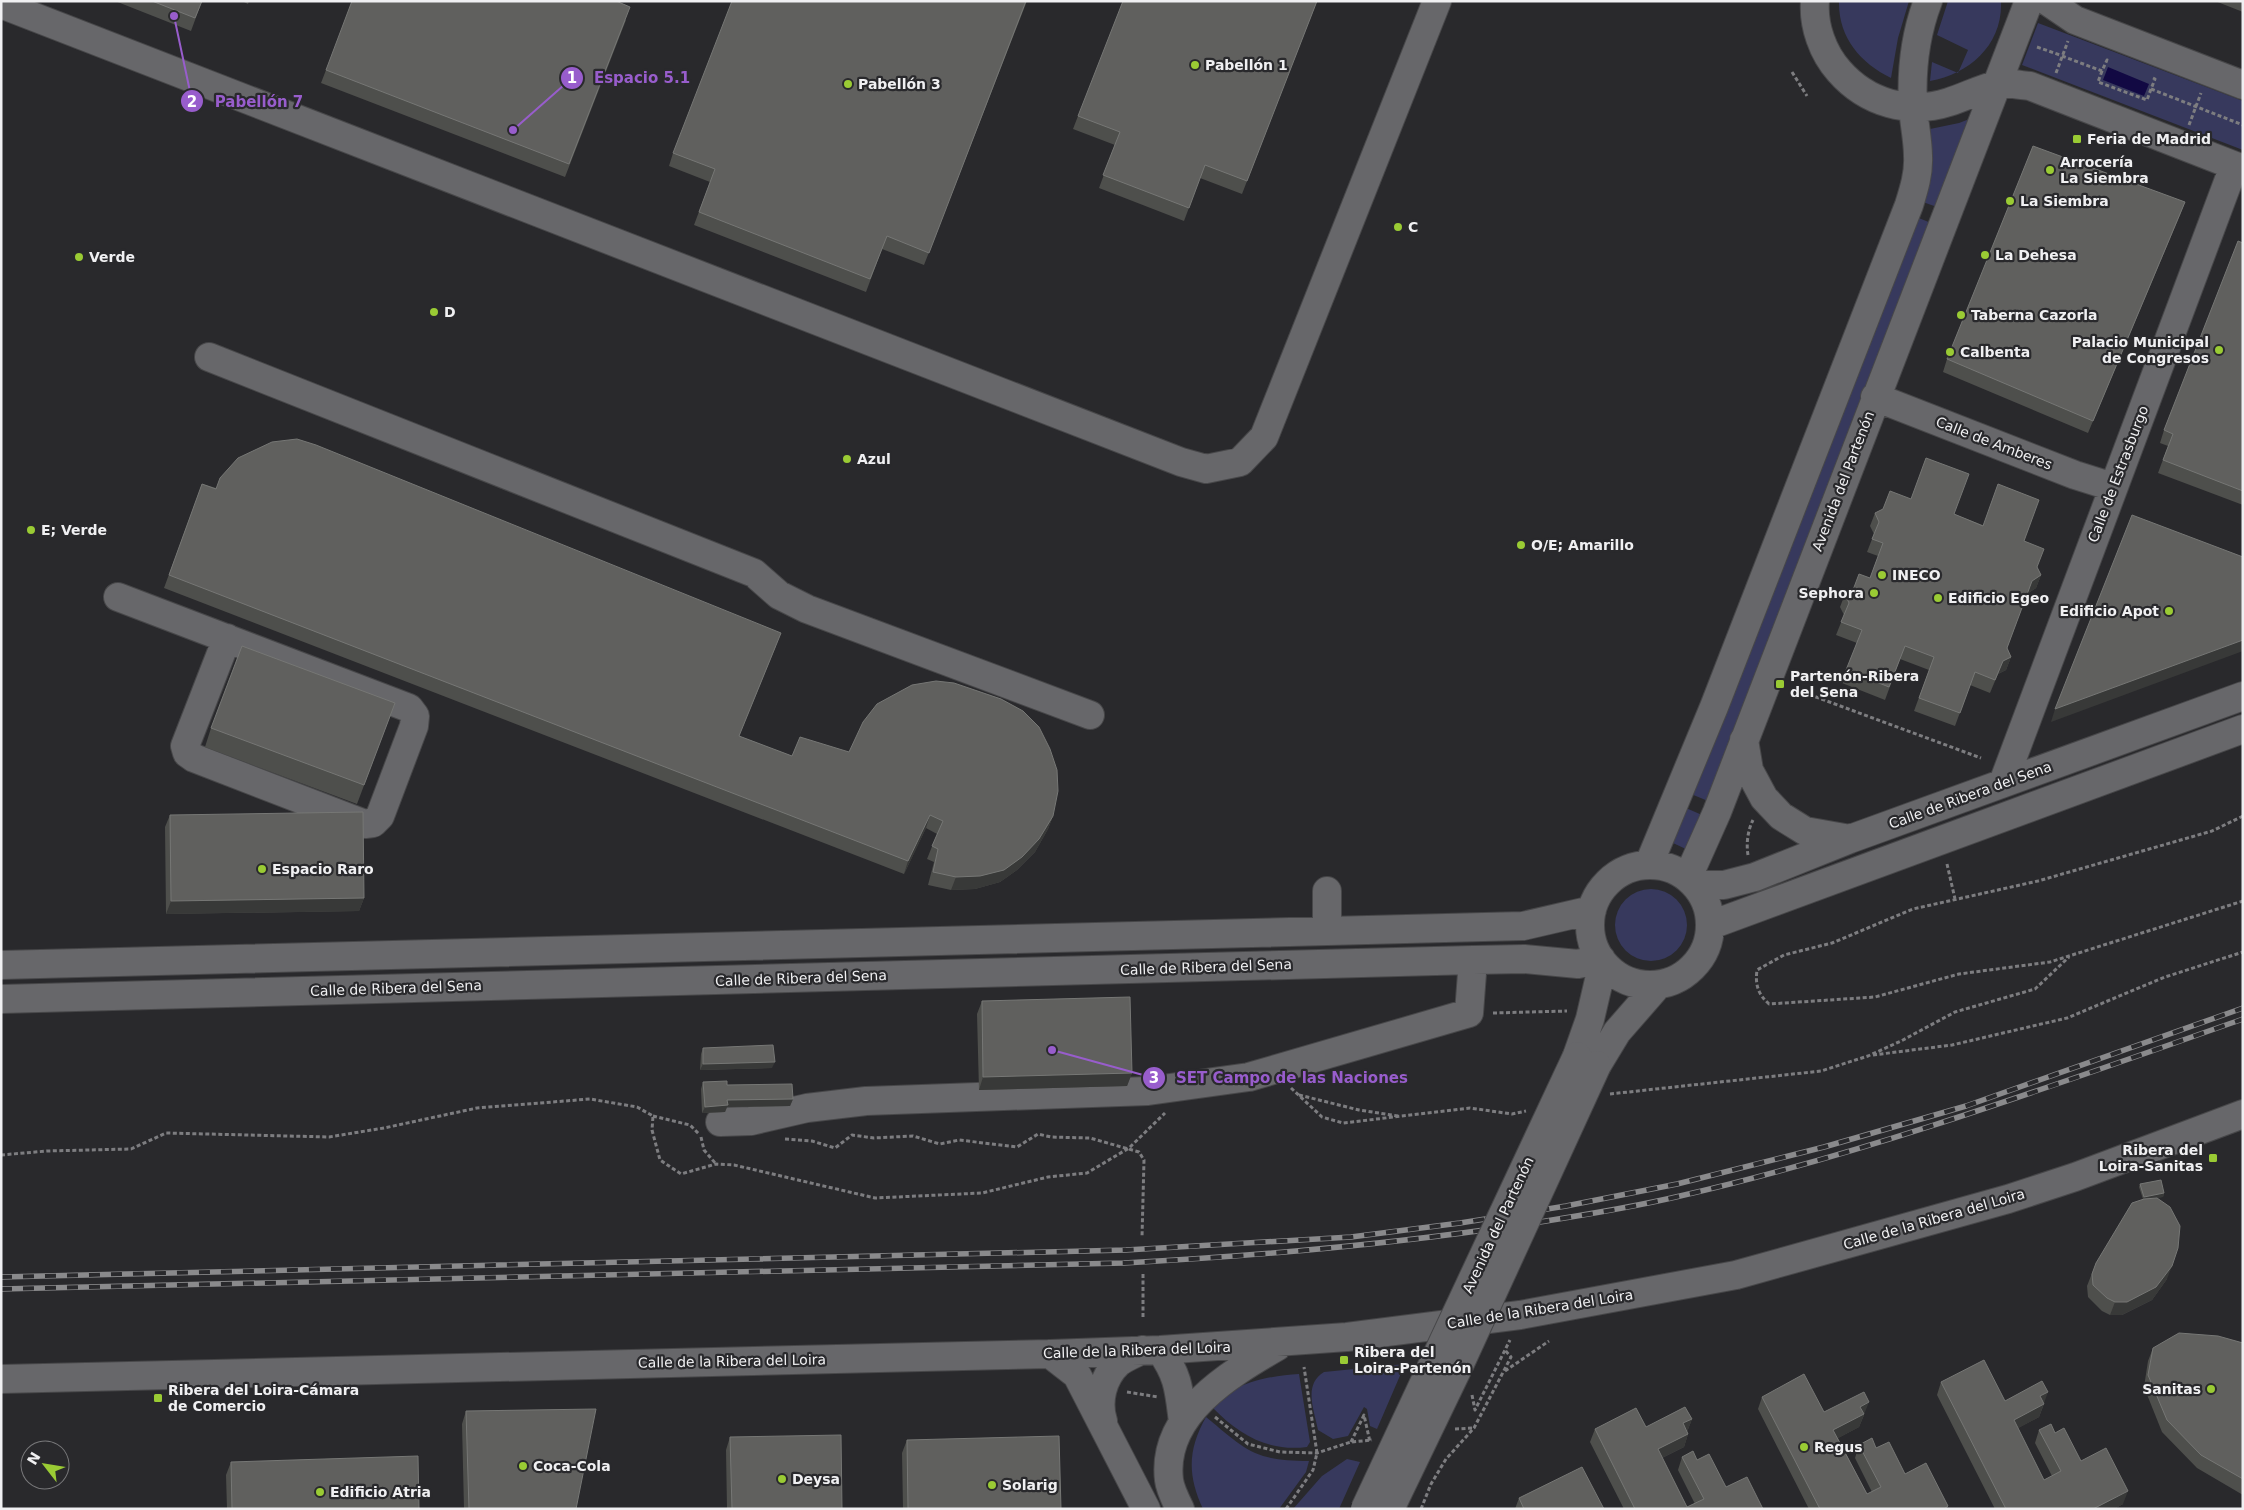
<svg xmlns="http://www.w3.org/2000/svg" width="2244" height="1510" viewBox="0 0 2244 1510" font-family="'DejaVu Sans',sans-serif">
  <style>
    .green { fill: #37395d }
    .water { fill: #120943 }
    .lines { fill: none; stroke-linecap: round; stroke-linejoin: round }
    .minor-casing { stroke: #474749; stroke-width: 30 }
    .path { stroke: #7d7d80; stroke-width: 3; stroke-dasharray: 4 2.5; stroke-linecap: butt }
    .minor { stroke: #67676a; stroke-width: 28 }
    .rail-casing { stroke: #8a8a8c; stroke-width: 5.5 }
    .rail { stroke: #29292c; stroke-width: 4; stroke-dasharray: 11; stroke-linecap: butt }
    .minor-bridge-casing { stroke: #474749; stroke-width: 30; stroke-linecap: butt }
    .path-bridge { stroke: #7d7d80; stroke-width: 3; stroke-dasharray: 4 2.5; stroke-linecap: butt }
    .minor-bridge { stroke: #67676a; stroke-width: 28 }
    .wall { fill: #4e4f4c }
    .shaded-wall { fill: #383938 }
    .building { fill: #60605e; stroke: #767775 }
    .poi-dot { fill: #9acb34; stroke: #29292c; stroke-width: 2 }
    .labels { text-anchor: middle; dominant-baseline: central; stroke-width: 4.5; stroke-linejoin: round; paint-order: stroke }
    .poi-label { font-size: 14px; font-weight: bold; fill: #f0f0f2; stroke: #29292c; text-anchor: start }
    .street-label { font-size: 14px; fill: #f0f0f2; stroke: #29292c }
    .leader { fill: none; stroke: #985dcc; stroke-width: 2 }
    .callout-dot { fill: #985dcc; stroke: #29292c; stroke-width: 2 }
    .mark-label { font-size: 15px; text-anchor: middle; font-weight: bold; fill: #fff }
    .callout-label { font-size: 15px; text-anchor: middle; font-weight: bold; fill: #985dcc; stroke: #29292c; stroke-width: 4.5; stroke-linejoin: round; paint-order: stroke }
  </style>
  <rect width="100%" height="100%" fill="#29292c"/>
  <path class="green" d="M1839 1H1909L1898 38 1891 78C1860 63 1838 37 1839 1Z
    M1948 1H2001C2003 44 1970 74 1930 81L1932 62 1958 73 1968 50 1937 35Z
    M2038 23 2243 101V150L2022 65Z
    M1972 118 1937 207 1920 201 1931 141 1930 129 1959 123Z
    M1914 216 1931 223 1708 801 1691 794Z
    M1686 808 1702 815 1688 850 1673 843Z
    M1615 925a36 36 0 1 1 72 0a36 36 0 1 1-72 0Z
    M1405 1364 1377 1429 1370 1426 1367 1409 1364 1407 1348 1436 1333 1439 1318 1430C1314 1409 1303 1385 1324 1372Z
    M1299 1374 1310 1442 1307 1447C1269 1452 1239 1435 1213 1408 1232 1382 1268 1376 1299 1374Z
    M1206 1417C1246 1450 1254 1461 1309 1461L1306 1472 1279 1509H1203C1187 1475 1188 1449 1206 1417Z
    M1347 1459 1360 1462 1339 1509H1293L1322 1476Z"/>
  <path class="water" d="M2108 67 2149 84 2144 96 2103 80Z"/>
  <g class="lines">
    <defs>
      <path id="minor" d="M1815 1C1813 26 1823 53 1839 71 1867 103 1909 115 1949 102 1965 97 1980 89 1996 85 2006 82 2019 85 2030 86L2243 169
        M2047 1 2075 20 2243 85
        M1 4 1181 462 1206 469 1240 462 1264 437 1437 1
        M209 357 754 573 779 595 807 609 1090 715
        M1875 397 2075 475 2113 487
        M118 597 409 708 415 716 414 726 380 816 373 823 365 824 194 758 187 753 185 746 227 638
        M1744 740 1749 770 1764 798 1781 816 1805 831 1850 839
        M2003 783 2234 166
        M1649 864 1714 707 1909 205C1914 189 1919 173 1918 156 1918 140 1914 123 1913 107 1911 70 1915 35 1928 1
        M1590 925a60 60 0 1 1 120 0a60 60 0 1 1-120 0Z
        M1688 877 1717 812 2029 1
        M1696 885H1724L1755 877 1850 839 2243 696
        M1711 925 2243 729
        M1327 930V891
        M1 965 1523 926 1592 910
        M1 999 1473 960 1524 959 1578 964 1601 959
        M1577 1056 1590 1019 1603 963
        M1597 1065 1617 1032 1658 985
        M720 1122 751 1121 807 1108 866 1101 1148 1091 1249 1077 1469 1013 1473 960
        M1160 1350C1179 1376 1179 1391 1183 1422
        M1050 1354 1077 1375 1146 1509
        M1 1379 1050 1354 1160 1350 1347 1337 1520 1315 1736 1275 2008 1199 2075 1177 2243 1114
        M1103 1421C1097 1402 1102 1378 1118 1363 1124 1358 1134 1354 1142 1350
        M1180 1509C1176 1501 1170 1489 1169 1480 1161 1414 1230 1374 1278 1346"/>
    </defs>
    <use href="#minor" class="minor-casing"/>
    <path class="path" d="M2037 47 2060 55
      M2062 56 2102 71 2107 60 2110 61
      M2102 71 2098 82 2147 100 2151 89
      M1792 72 1807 96
      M2056 73 2068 41
      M2153 78 2155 79 2151 89 2243 125
      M2189 125 2201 93
      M1797 690 1981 758
      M2243 816 2212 831 2038 881 1913 909 1832 943 1784 955 1757 970C1755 985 1758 994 1769 1004L1875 997 1959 974 2050 962 2243 901
      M1748 855C1746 843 1748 830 1753 820
      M1947 864 1955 899
      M1493 1013 1567 1011
      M1873 1055 1952 1045 2067 1018 2165 977 2243 952
      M1291 1088 1322 1117 1343 1123 1470 1108 1512 1114 1526 1111
      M1610 1094 1821 1071 1868 1056 1901 1041 1955 1012 2035 989 2069 957
      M1299 1095 1359 1110 1398 1116
      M653 1116 690 1125 699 1134
      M701 1137 704 1150 716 1164
      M785 1139 812 1141 835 1148 852 1135 874 1138 913 1136 940 1144 959 1140 1017 1147 1038 1134 1051 1137 1090 1138 1139 1152 1144 1160 1142 1237
      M1 1155 47 1151 131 1149 166 1133 329 1137 384 1128 477 1108 590 1099 637 1107 653 1116 652 1130 660 1160 681 1174 716 1164 734 1165 875 1198 982 1193 1048 1177 1087 1173 1129 1148 1165 1113
      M1143 1317V1273
      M1505 1371 1549 1341
      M1127 1392 1158 1397
      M1472 1395 1475 1410 1510 1340
      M1215 1417 1248 1444 1280 1452 1317 1453 1351 1442 1372 1440
      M1455 1429 1474 1428
      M1351 1442 1364 1415 1366 1424
      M1286 1509 1313 1470 1317 1453 1304 1367
      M1421 1509 1431 1484 1446 1459 1474 1428 1511 1357 1505 1350"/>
    <use href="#minor" class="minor"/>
    <defs>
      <path id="rail" d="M1 1277 1126 1250 1351 1237 1460 1223 1566 1206 1677 1184 1824 1147 1966 1106 2243 1008
        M1 1289 1124 1263C1259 1256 1393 1244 1527 1224 1578 1216 1630 1208 1680 1196 1872 1152 2057 1084 2243 1019"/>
    </defs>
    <use href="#rail" class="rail-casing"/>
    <use href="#rail" class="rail"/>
    <defs>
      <path id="minor-bridge" d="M1365 1509 1577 1056
        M1390 1509 1458 1368 1597 1065"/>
    </defs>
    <use href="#minor-bridge" class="minor-bridge-casing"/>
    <path class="path-bridge" d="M1366 1424 1370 1442"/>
    <use href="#minor-bridge" class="minor-bridge"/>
  </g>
  <path class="wall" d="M115 1H202L191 31Z
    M242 1H249L248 4Z
    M1027 1 924 265 882 249 866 292 694 225 710 182 669 166 673 153Z
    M1317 1 1242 194 1200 178 1184 221 1099 188 1115 145 1073 129 1078 116Z
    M2215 1H2243V12Z
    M626 20 565 177 321 83 326 70Z
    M2185 202 2180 215 2088 433 1943 372 1947 359Z
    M2243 243V505L2158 473 2168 446 2160 443 2164 430Z
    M202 484 776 646 739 736 792 756 1053 816 1048 829 1035 852 1017 870 1000 882 975 889 951 890 928 885 934 862 927 859 937 834 926 828 904 874 164 588Z
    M1875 513 1954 514 2024 541 2041 575 2036 588 2027 594 2007 648 2011 657 2006 670 1998 674 1990 693 1970 685 1955 726 1914 711 1929 670 1900 659 1885 700 1842 683 1857 643 1836 635 1844 615 1840 607 1845 594 1853 590 1870 578 1878 556 1867 552 1874 534 1870 526Z
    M395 703 357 804 205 747 211 728Z
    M170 815 364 898 359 911 166 914 165 827Z
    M982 1001 1132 1073 1127 1086 979 1090 977 1014Z
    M703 1048 772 1068 700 1070 701 1054Z
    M703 1082 727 1085 793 1099 790 1106 727 1107 725 1112 702 1113 701 1089Z
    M2140 1184 2164 1193 2163 1197 2153 1198 2167 1279 2152 1300 2122 1315H2110L2102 1311 2088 1297 2087 1286 2096 1263 2143 1199 2139 1187Z
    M2243 1343V1495L2197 1468 2162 1432 2144 1387 2148 1361 2153 1348Z
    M1941 1382 2005 1401 2044 1404 2039 1417 2018 1428 2044 1480 2052 1476 2035 1443 2039 1430 2055 1433 2081 1461 2123 1504 2114 1509H1995L1937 1395Z
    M1762 1397 1824 1412 1864 1415 1859 1427 1838 1438 1867 1494 1872 1492 1855 1458 1859 1445 1876 1448 1905 1474 1948 1506 1947 1509H1809L1758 1409Z
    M466 1411 576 1509H464L462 1424Z
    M1692 1419 1687 1432 1688 1434 1684 1447 1662 1458 1687 1507 1695 1504 1678 1470 1682 1457 1697 1460 1726 1487 1763 1509H1624L1590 1442 1595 1429 1646 1427Z
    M730 1437 842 1509H727L726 1450Z
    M907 1440 1061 1509H903L902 1453Z
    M231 1462 419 1509H227L226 1475Z
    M1519 1498 1604 1509H1515Z"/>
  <path class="shaded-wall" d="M2185 202 2180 215 2088 433 2093 421Z
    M2041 575 2036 588 2027 594 2032 581Z
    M2243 640V651L2051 722 2055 709Z
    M2011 657 2006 670 1998 674 1990 693 2003 661Z
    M930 815 926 828 904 874 908 861Z
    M1053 816 1048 829 1035 852 1017 870 1000 882 975 889 951 890 956 877Z
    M364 898 359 911 166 914 171 901Z
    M775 1062 772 1068 700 1070 703 1064Z
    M1132 1073 1127 1086 979 1090 983 1077Z
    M793 1099 790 1106 727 1107 725 1112 702 1113 705 1107 727 1100Z
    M2164 1193 2163 1197 2143 1200 2144 1197Z
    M2172 1266 2167 1279 2152 1300 2122 1315H2110L2115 1302Z
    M2048 1392 2039 1417 2009 1433 2014 1420 2040 1396Z
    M1869 1402 1859 1427 1829 1443 1833 1430 1860 1407Z
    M1692 1419 1687 1432 1683 1423Z
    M1688 1434 1684 1447 1654 1462 1658 1449Z
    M2128 1491 2123 1504 2114 1509H2093Z"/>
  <path class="building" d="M152 1H202L195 18Z
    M352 1H616L630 7 569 164 326 70Z
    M732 1H1026L929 253 887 236 870 279 699 212 715 169 673 153Z
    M1123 1H1317L1247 181 1205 165 1189 208 1103 175 1120 132 1078 116Z
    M2033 146 2185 202 2093 421 1947 359Z
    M2238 241 2243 243V491L2163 460 2173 434 2164 430Z
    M297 439 316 445 781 633 739 736 792 756 800 737 849 752 863 722 877 704 912 685 936 681 954 683 1001 699 1023 711 1039 727 1050 749 1057 770 1058 791 1053 816 1039 839 1022 857 1004 870 980 876 956 877 933 872 938 849 932 846 943 821 930 815 908 861 169 575 202 484 216 489 220 478 238 458 272 442Z
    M1926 458 1969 474 1954 514 1983 526 1998 484 2039 500 2024 541 2044 549 2037 567 2041 575 2032 581 2007 648 2011 657 2003 661 1995 680 1975 672 1960 713 1919 698 1934 657 1905 646 1889 687 1846 670 1862 630 1841 622 1849 603 1845 594 1853 590 1859 574 1870 578 1883 543 1872 539 1879 522 1875 513 1883 509 1890 491 1911 499Z
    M2132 515 2243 557V640L2055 709Z
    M242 646 395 703 364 785 211 728Z
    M363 812 364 898 171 901 170 815Z
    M1130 997 1132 1073 983 1077 982 1001Z
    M773 1045 775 1062 703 1064V1048Z
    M727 1081V1085L792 1084 793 1099 727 1100 728 1105 705 1107 703 1082Z
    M2161 1180 2164 1193 2144 1197 2140 1184Z
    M2157 1198 2170 1207 2180 1226 2178 1248 2172 1266 2156 1287 2127 1302H2115L2107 1298 2093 1285 2092 1274 2096 1263 2132 1203 2144 1199Z
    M2179 1333 2218 1336 2243 1343V1479L2201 1455 2167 1420 2148 1375 2153 1348Z
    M1984 1360 2005 1401 2042 1381 2048 1392 2040 1396 2044 1404 2014 1420 2044 1480 2061 1471 2039 1430 2051 1424 2055 1433 2064 1428 2081 1461 2106 1448 2128 1491 2093 1509H2006L1941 1382Z
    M1804 1374 1824 1412 1864 1392 1869 1402 1860 1407 1864 1414 1833 1430 1867 1494 1881 1487 1859 1445 1872 1438 1876 1448 1889 1442 1905 1474 1926 1463 1948 1506 1944 1509H1820L1762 1397Z
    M1685 1407 1692 1419 1683 1423 1688 1434 1658 1449 1687 1507 1704 1499 1682 1457 1693 1451 1697 1460 1709 1454 1726 1487 1747 1477 1763 1509H1635L1595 1429 1636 1408 1646 1427Z
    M596 1409 576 1509H469L466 1411Z
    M841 1435 842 1509H732L730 1437Z
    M1059 1436 1061 1509H908L907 1440Z
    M418 1456 419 1509H232L231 1462Z
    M1582 1467 1604 1509H1524L1519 1498Z"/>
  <g class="poi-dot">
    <circle cx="1195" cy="65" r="5"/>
    <circle cx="848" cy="84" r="5"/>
    <rect x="2072" y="134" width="10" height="10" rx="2.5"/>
    <circle cx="2050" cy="170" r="5"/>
    <circle cx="2010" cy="201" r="5"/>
    <circle cx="1398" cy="227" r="5"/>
    <circle cx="1985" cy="255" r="5"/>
    <circle cx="79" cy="257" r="5"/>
    <circle cx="434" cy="312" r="5"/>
    <circle cx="1961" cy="315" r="5"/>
    <circle cx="2219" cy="350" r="5"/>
    <circle cx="1950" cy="352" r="5"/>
    <circle cx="847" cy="459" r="5"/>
    <circle cx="31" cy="530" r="5"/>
    <circle cx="1521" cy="545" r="5"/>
    <circle cx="1882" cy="575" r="5"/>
    <circle cx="1874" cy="593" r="5"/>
    <circle cx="1938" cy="598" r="5"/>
    <circle cx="2169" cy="611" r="5"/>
    <rect x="1775" y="679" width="10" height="10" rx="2.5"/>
    <circle cx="262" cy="869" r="5"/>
    <rect x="2208" y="1153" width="10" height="10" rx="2.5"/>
    <rect x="1339" y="1355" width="10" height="10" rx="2.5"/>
    <circle cx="2211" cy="1389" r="5"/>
    <rect x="153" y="1393" width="10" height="10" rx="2.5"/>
    <circle cx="1804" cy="1447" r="5"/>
    <circle cx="523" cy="1466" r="5"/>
    <circle cx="782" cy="1479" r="5"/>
    <circle cx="992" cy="1485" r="5"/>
    <circle cx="320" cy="1492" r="5"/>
  </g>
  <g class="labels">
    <g class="poi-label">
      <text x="1205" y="65">Pabellón 1</text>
      <text x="858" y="84">Pabellón 3</text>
      <text x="2087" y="139">Feria de Madrid</text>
      <text x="2060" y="162">Arrocería<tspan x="2060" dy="16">La Siembra</tspan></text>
      <text x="2020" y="201">La Siembra</text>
      <text x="1408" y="227">C</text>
      <text x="1995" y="255">La Dehesa</text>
      <text x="89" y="257">Verde</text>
      <text x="444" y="312">D</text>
      <text x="1971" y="315">Taberna Cazorla</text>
      <text x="2209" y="342" text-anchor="end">Palacio Municipal<tspan x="2209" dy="16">de Congresos</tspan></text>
      <text x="1960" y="352">Calbenta</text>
      <text x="857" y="459">Azul</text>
      <text x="41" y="530">E; Verde</text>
      <text x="1531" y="545">O/E; Amarillo</text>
      <text x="1892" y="575">INECO</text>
      <text x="1864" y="593" text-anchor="end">Sephora</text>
      <text x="1948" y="598">Edificio Egeo</text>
      <text x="2159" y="611" text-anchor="end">Edificio Apot</text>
      <text x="1790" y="676">Partenón-Ribera<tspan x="1790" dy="16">del Sena</tspan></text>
      <text x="272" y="869">Espacio Raro</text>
      <text x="2203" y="1150" text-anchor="end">Ribera del<tspan x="2203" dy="16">Loira-Sanitas</tspan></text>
      <text x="1354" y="1352">Ribera del<tspan x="1354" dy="16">Loira-Partenón</tspan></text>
      <text x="2201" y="1389" text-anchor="end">Sanitas</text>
      <text x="168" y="1390">Ribera del Loira-Cámara<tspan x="168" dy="16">de Comercio</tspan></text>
      <text x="1814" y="1447">Regus</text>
      <text x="533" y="1466">Coca-Cola</text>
      <text x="792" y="1479">Deysa</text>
      <text x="1002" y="1485">Solarig</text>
      <text x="330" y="1492">Edificio Atria</text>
    </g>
    <g class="street-label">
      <text transform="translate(1994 443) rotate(21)">Calle de Amberes</text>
      <text transform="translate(2118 474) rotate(-69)">Calle de Estrasburgo</text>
      <text transform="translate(1843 481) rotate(-69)">Avenida del Partenón</text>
      <text transform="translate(1970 795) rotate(-20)">Calle de Ribera del Sena</text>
      <text transform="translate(1206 967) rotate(-2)">Calle de Ribera del Sena</text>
      <text transform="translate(801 978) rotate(-2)">Calle de Ribera del Sena</text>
      <text transform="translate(396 988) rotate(-2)">Calle de Ribera del Sena</text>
      <text transform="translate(1934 1219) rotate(-16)">Calle de la Ribera del Loira</text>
      <text transform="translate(1498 1225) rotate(-65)">Avenida del Partenón</text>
      <text transform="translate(1540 1309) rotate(-9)">Calle de la Ribera del Loira</text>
      <text transform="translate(1137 1350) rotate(-2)">Calle de la Ribera del Loira</text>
      <text transform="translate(732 1361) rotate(-1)">Calle de la Ribera del Loira</text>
    </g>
  </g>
  <path class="leader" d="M513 130L572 78M174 16L192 101M1052 1050L1154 1078"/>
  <g class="callout-dot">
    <circle cx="513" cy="130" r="5"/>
    <circle cx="174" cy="16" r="5"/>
    <circle cx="1052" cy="1050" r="5"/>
    <circle cx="572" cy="78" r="12"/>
    <circle cx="192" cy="101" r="12"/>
    <circle cx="1154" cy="1078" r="12"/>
  </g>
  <g class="mark-label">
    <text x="572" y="83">1</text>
    <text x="192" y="107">2</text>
    <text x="1154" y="1083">3</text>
  </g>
  <g class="callout-label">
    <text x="642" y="83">Espacio 5.1</text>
    <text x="259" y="107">Pabellón 7</text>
    <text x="1292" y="1083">SET Campo de las Naciones</text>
  </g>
  <rect width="2244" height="1510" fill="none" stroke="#f0f0f2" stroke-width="5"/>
  <g transform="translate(45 1465) rotate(301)"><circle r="24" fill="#29292c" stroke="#79797b"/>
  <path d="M0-4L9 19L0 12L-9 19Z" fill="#9acb34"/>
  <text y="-8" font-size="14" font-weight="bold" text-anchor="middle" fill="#f0f0f2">N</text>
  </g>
</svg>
